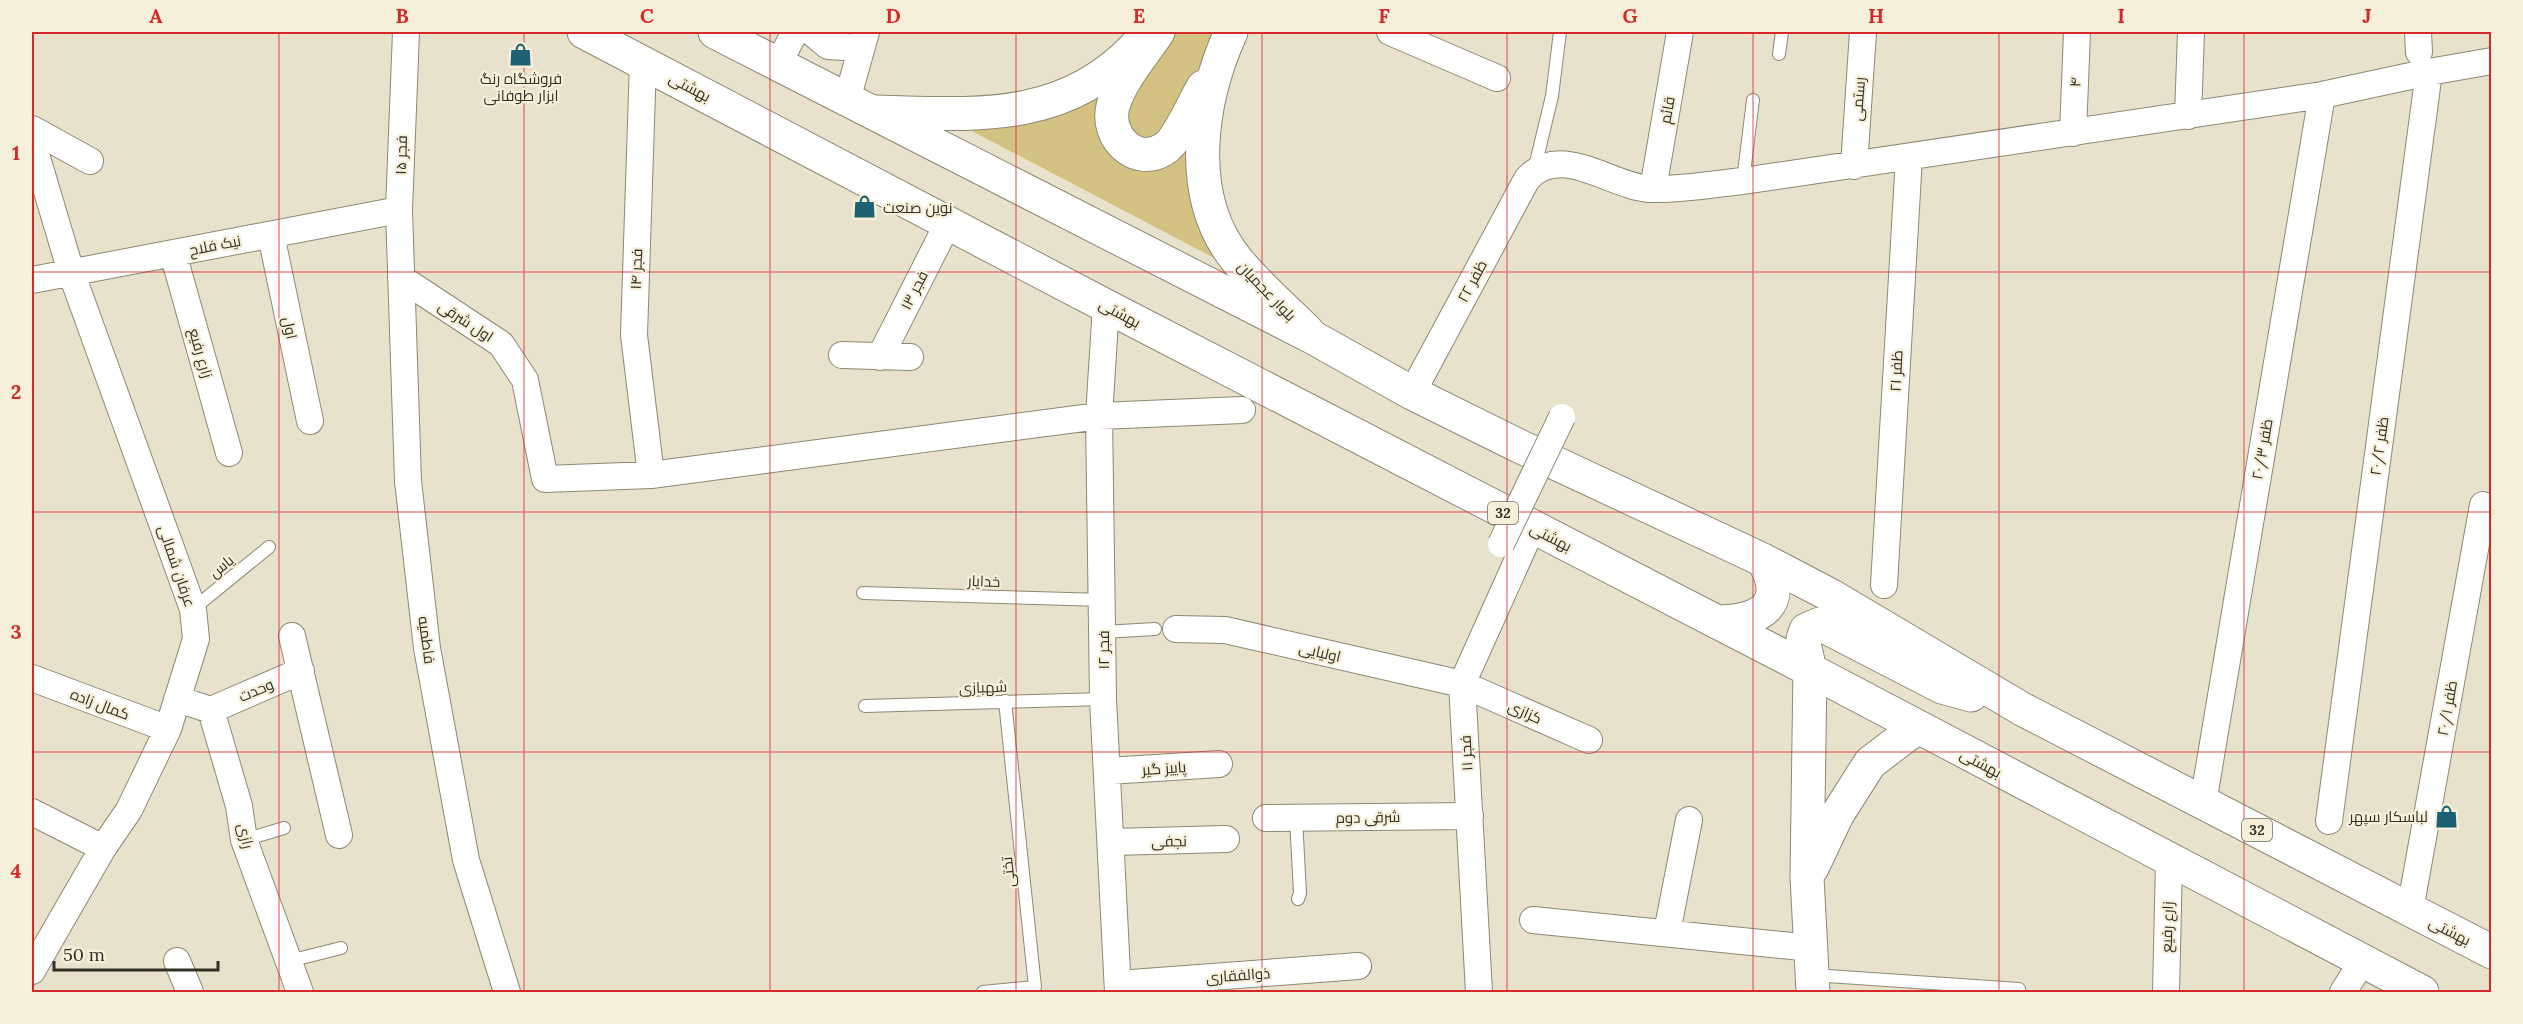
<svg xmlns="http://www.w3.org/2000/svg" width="2523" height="1024" viewBox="0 0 2523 1024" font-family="Lora,Cairo,serif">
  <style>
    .green { fill: #d4c282 }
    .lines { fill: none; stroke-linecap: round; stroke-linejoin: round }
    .lane-casing { stroke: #8e8873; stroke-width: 14 }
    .street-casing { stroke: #8e8873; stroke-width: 28 }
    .secondary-casing { stroke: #8e8873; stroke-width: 35 }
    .primary-casing { stroke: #8e8873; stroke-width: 35 }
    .highway-casing { stroke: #8e8873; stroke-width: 35 }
    .lane { stroke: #fff; stroke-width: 12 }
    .street { stroke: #fff; stroke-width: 26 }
    .secondary { stroke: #fff; stroke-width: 33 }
    .primary { stroke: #fff; stroke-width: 33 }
    .highway { stroke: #fff; stroke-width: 33 }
    .street-bridge-casing { stroke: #8e8873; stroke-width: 28; stroke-linecap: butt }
    .street-bridge { stroke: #fff; stroke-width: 26 }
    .grid { fill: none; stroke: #d62828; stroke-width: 1.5; stroke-opacity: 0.55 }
    .labels { text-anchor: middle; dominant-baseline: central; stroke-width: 4.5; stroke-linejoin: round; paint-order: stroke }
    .shield { fill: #f6efd9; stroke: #6d695c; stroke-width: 1.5 }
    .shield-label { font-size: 14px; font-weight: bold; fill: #323027 }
    .poi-label { font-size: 15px; fill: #323027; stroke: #f6efd9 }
    .street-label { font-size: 15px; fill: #323027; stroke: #f6efd9 }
    .neatline { fill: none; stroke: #d62828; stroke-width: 2 }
    .grid-label { font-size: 20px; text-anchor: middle; font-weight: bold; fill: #d62828 }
  </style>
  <rect width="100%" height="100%" fill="#e8e2cc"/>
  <path class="green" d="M1177 32H1217L1169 125 1151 140 1128 136 1126 103Z
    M1106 87C1094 120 1089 137 1120 160L1186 142 1189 188 1216 259 970 130 1020 125 1042 119Z"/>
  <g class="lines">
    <defs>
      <path id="lane" d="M1779 54 1782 32
        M1534 171 1552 96 1560 32
        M1743 181 1753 100
        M863 593 1104 600
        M193 609 269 547
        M1103 632 1155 629
        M865 706 1103 699
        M1296 818 1300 893 1298 899
        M244 840 284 828
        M289 961 341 948
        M1813 975 2019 989
        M983 992 1035 987 1005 701"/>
      <path id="street" d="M406 32 399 210 408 481 427 648 466 860 507 992
        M811 32 828 46 860 48
        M1390 32 1497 78
        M2418 32 2419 52
        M643 62 634 335 651 475
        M778 64 795 32
        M847 100 866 32
        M2188 116 2191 32
        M32 129 90 161
        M2073 133 2077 32
        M32 141 71 272 193 609 196 639 168 729 129 810 103 848 32 971
        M1854 166 1863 32
        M1653 189 1680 32
        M271 235 310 421
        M173 253 229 453
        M401 278 501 344 525 380 545 479 651 475 1099 416 1242 410
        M32 280 399 210
        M1106 306 1099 416 1103 699 1118 992
        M842 355 910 357
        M880 357 948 223
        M1412 393 1527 179C1561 141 1612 188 1652 189 1682 190 1713 184 1743 181L2322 95 2429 72 2492 61
        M1884 585 1909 157
        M1176 629 1225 630 1462 684 1589 740
        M292 636 339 835
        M32 678 168 729
        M177 699 211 710 239 806 244 840 300 992
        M211 710 301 671
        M1108 771 1219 764
        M2203 803 2322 95
        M32 812 103 848
        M1266 818 1470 816
        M2329 821 2429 72
        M1112 842 1226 839
        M2410 910 2483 505
        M1533 920 1811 948
        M1667 932 1689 820
        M177 961 190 992
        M1118 984 1358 966
        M1479 992 1462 684 1532 528
        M2166 992 2169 862
        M2343 992 2362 962"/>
      <path id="secondary" d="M1810 670 1807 877 1813 992
        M1812 868 1837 815 1870 763 1916 728"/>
      <path id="primary" d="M1158 32C1143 55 1121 79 1113 106 1105 137 1136 167 1164 149 1178 141 1194 102 1203 87
        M1231 32C1200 101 1185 195 1236 259 1257 285 1284 308 1307 331
        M873 112C971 114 1062 125 1136 46"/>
      <path id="highway" d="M584 32 1106 306 1810 670 2422 992
        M715 32 1314 338 1412 393 1519 446 1763 560 1830 595 2022 709 2492 952
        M1717 622C1761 621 1789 605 1763 560
        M1810 670 1803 639 1806 630 1820 624 1942 687 1971 695"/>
    </defs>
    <use href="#lane" class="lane-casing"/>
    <use href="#street" class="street-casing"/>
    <use href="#secondary" class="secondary-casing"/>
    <use href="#primary" class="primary-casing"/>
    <use href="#highway" class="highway-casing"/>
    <use href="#lane" class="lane"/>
    <use href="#street" class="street"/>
    <use href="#secondary" class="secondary"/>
    <use href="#primary" class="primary"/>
    <use href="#highway" class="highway"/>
    <defs>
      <path id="street-bridge" d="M1501 544 1562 417"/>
    </defs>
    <use href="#street-bridge" class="street-bridge-casing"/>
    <use href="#street-bridge" class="street-bridge"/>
  </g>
  <path class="grid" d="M279 32V992M524 32V992M770 32V992M1016 32V992M1262 32V992M1507 32V992M1753 32V992M1999 32V992M2244 32V992M32 272H2492M32 512H2492M32 752H2492"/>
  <defs>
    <symbol id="shop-bare" viewBox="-9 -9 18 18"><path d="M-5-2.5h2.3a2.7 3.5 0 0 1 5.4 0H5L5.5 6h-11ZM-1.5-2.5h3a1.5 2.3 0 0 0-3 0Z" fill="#1c6173" stroke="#f6efd9" stroke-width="2.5" paint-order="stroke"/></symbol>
  </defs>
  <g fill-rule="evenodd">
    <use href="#shop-bare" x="504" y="38" width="33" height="33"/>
    <use href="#shop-bare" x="848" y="190" width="33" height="33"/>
    <use href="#shop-bare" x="2430" y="800" width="33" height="33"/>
  </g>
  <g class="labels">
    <g class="shield">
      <rect x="1488" y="502" width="30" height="22" rx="4.5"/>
      <rect x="2242" y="819" width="30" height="22" rx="4.5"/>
    </g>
    <g class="shield-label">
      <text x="1503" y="513">32</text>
      <text x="2257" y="830">32</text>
    </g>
    <g class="poi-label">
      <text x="521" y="78">فروشگاه رنگ<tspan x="521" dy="17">ابزار طوفانی</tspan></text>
      <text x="883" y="207" text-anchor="start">نوین صنعت</text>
      <text x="2428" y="816" text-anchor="end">لباسکار سپهر</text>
    </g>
    <g class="street-label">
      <text transform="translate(2075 82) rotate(-88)">۴</text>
      <text transform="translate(690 87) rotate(28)">بهشتی</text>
      <text transform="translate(1858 99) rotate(-86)">رستمی</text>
      <text transform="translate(1667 110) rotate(-80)">قائم</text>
      <text transform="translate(401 155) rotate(-88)">فجر ۱۵</text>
      <text transform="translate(215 245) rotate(-11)">نیک فلاح</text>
      <text transform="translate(636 269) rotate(-88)">فجر ۱۴</text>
      <text transform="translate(1472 281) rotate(-62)">ظفر ۲۲</text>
      <text transform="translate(914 290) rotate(-63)">فجر ۱۳</text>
      <text transform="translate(1267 291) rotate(46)">بلوار عجمیان</text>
      <text transform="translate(1120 313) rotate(28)">بهشتی</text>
      <text transform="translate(466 321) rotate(33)">اول شرقی</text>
      <text transform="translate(290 328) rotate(78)">اول</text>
      <text transform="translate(201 353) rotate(74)">زارع رفیع</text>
      <text transform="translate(1896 371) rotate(-87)">ظفر ۲۱</text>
      <text transform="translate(2379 446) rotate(-82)">ظفر ۲۰/۲</text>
      <text transform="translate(2262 449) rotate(-80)">ظفر ۲۰/۳</text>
      <text transform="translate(1551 537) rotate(27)">بهشتی</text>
      <text transform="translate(177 566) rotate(71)">عرفان شمالی</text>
      <text transform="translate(221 566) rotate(-39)">یاس</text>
      <text transform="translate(984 581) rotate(2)">خدایار</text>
      <text transform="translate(427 640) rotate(82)">فاطمیه</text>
      <text transform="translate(1103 650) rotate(-90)">فجر ۱۲</text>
      <text transform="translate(1320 652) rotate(13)">اولیایی</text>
      <text transform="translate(983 687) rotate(-2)">شهبازی</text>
      <text transform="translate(256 690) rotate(-23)">وحدت</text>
      <text transform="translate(100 704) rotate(21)">کمال زاده</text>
      <text transform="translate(2447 708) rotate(-80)">ظفر ۲۰/۱</text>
      <text transform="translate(1525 712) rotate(24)">کزازی</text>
      <text transform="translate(1466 753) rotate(-93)">فجر ۱۱</text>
      <text transform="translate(1981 763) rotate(28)">بهشتی</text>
      <text transform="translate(1164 768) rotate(-4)">پاییز گیر</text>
      <text transform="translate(1368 817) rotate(-1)">شرقی دوم</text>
      <text transform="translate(246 836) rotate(77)">رازی</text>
      <text transform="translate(1169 841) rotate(-1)">نجفی</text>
      <text transform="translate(1008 872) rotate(-96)">تختی</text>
      <text transform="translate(2167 927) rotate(-88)">زارع رفیع</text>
      <text transform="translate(2450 931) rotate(27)">بهشتی</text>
      <text transform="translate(1238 975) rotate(-4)">ذوالفقاری</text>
    </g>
  </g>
  <rect width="2523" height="1024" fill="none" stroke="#f6efd9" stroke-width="66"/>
  <path d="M54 961v9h164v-9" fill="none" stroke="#323027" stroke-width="3"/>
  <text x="63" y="961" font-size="18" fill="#323027" stroke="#f6efd9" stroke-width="4.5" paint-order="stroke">50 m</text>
  <rect x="33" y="33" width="2457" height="958" class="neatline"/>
  <g class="grid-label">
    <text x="156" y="23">A</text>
    <text x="402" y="23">B</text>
    <text x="647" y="23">C</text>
    <text x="893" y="23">D</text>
    <text x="1139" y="23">E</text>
    <text x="1384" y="23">F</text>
    <text x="1630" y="23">G</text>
    <text x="1876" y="23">H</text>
    <text x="2121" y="23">I</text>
    <text x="2367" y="23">J</text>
    <text x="16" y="160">1</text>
    <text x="16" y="399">2</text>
    <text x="16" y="639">3</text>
    <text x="16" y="878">4</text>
  </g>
</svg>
